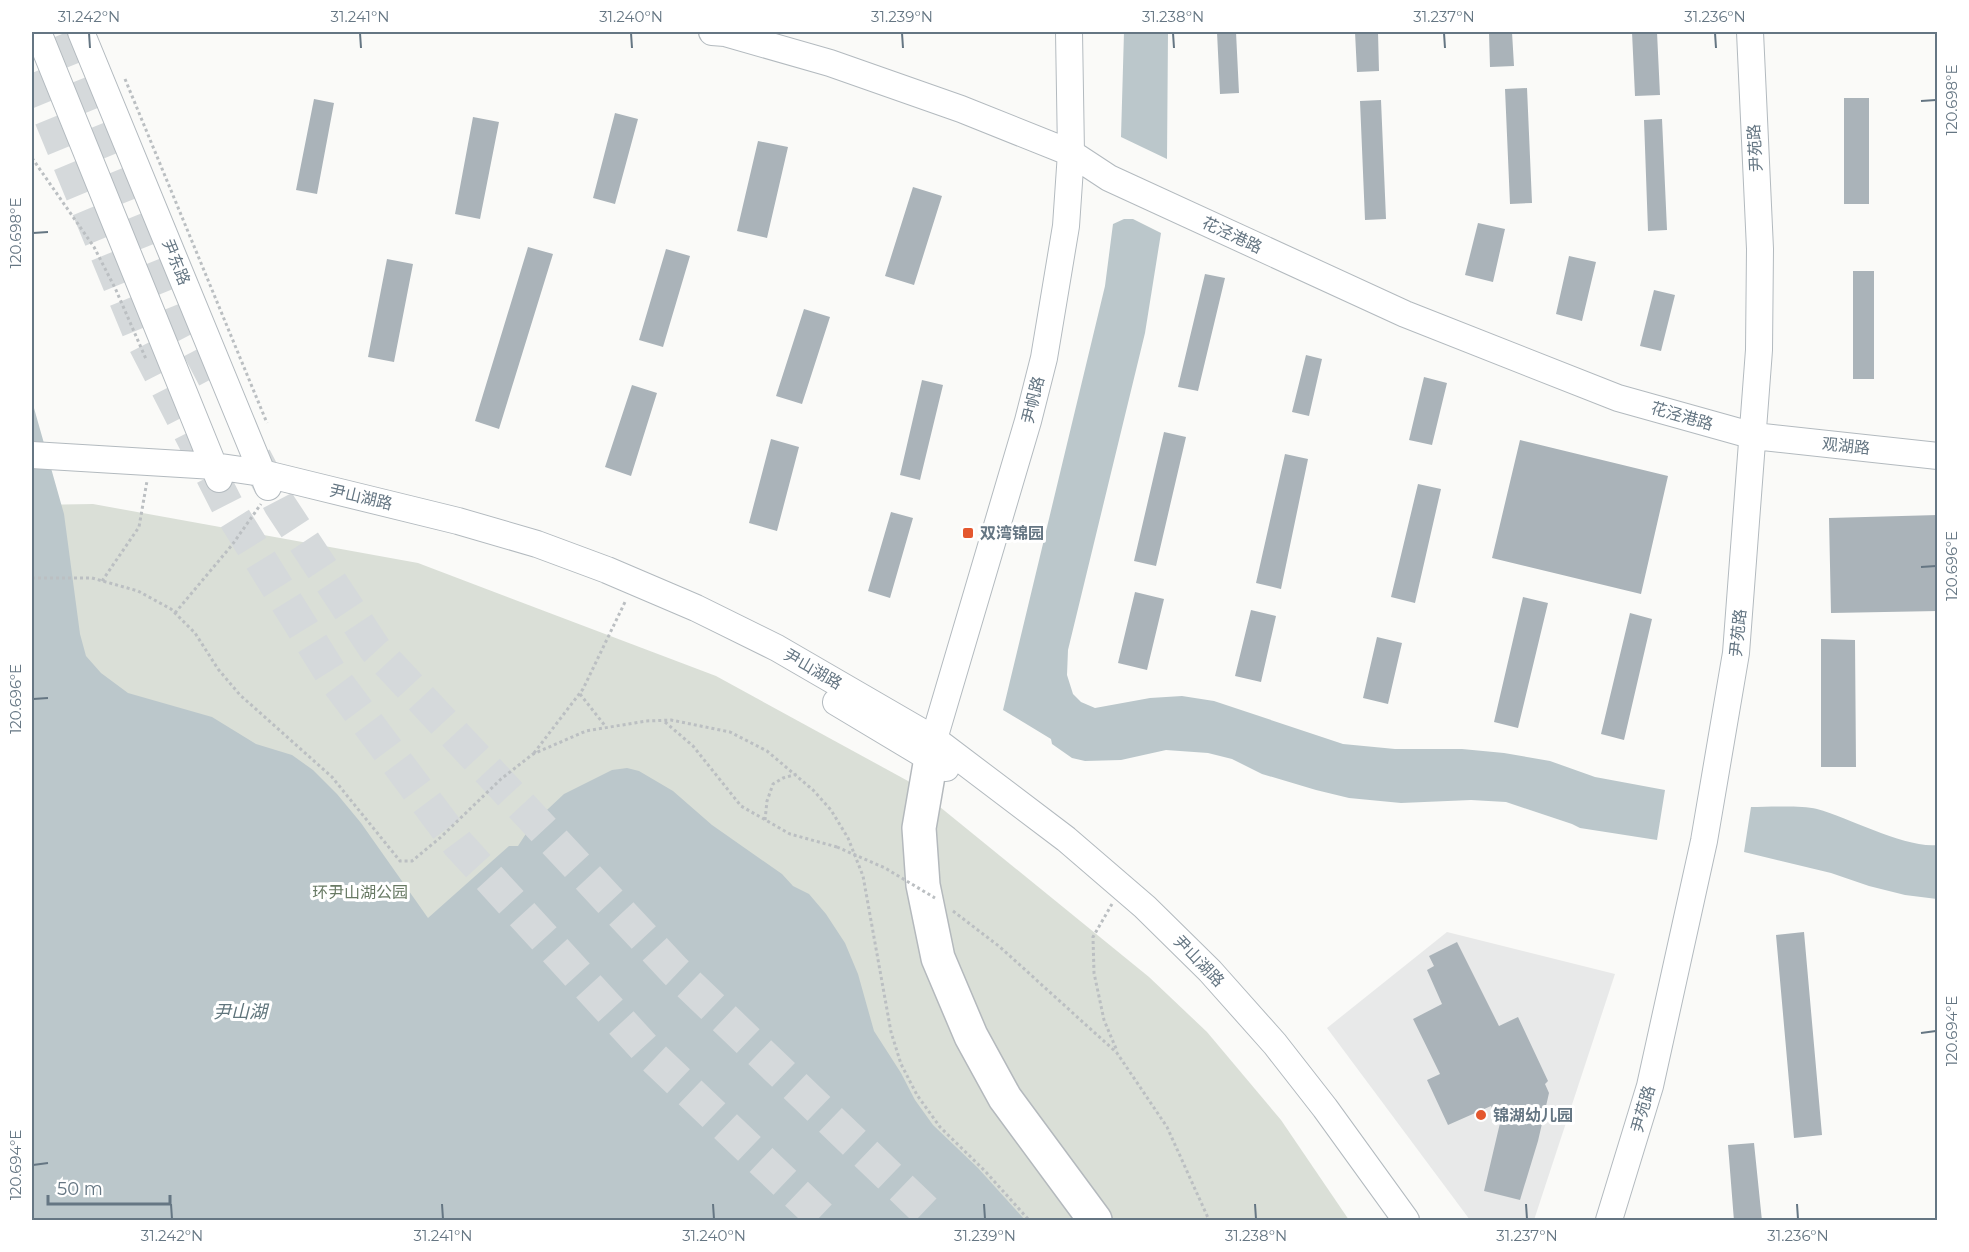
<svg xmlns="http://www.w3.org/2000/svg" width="1969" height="1252" viewBox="0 0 1969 1252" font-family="Montserrat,'Noto Sans SC',sans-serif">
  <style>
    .built { fill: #e8e9e9 }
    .green { fill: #dadfd7 }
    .water { fill: #bbc7cb }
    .building { fill: #aab3b9 }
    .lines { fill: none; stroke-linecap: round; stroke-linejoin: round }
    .highway-tunnel { stroke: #d5d9db; stroke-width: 33; stroke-dasharray: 33 16; stroke-linecap: butt }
    .secondary-casing { stroke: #b3babf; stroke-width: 28 }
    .highway-casing { stroke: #b4b9bd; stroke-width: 36 }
    .path { stroke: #bbbfc2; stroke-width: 3; stroke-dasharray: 3 3; stroke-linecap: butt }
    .secondary { stroke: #fff; stroke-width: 26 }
    .highway { stroke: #fff; stroke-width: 33 }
    .path-bridge { stroke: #bbbfc2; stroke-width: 3; stroke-dasharray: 3 3; stroke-linecap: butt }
    .ticks { fill: none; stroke: #657683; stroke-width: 2 }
    .poi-dot { fill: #e4572e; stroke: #fff; stroke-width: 2 }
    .labels { text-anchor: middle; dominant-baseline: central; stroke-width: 6; stroke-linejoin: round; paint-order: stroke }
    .street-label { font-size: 16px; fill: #657683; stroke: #fff }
    .poi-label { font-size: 16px; font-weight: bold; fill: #657683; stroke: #fff; text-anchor: start }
    .park-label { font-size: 16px; fill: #687a64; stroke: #fff }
    .water-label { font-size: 18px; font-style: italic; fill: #60757c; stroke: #fff }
    .neatline { fill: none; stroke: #657683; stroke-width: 2 }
    .ticks-label { font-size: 15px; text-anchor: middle; fill: #657683 }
  </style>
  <rect width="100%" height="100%" fill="#fafaf8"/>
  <path class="built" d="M1447 932 1615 974 1534 1220H1470L1327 1028Z"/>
  <path class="green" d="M93 504 418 563 716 676 908 781 1149 977 1207 1032 1281 1120 1349 1220H32V505Z"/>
  <path class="water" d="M1124 32H1168L1167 159 1121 137Z
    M1124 219H1133L1161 233 1145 333 1068 650 1067 675 1073 694 1081 702 1095 708 1150 698 1182 696 1214 701 1343 744 1395 749H1462L1504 753 1550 761 1595 777 1665 790 1657 840 1580 828 1572 824 1506 802 1471 800 1401 803 1349 798 1316 790 1262 774 1232 759 1208 753 1166 750 1121 760 1085 761 1072 758 1052 744 1051 739 1003 710 1105 286 1113 224Z
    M32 401 64 514 80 634 86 656 101 673 128 693 212 717 256 744 292 755 313 770 337 794 361 823 428 918 509 846H518L533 823 564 794 612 770 627 768 639 771 673 791 712 825 782 874 793 886 809 894 826 914 845 943 858 974 874 1031 901 1073 915 1100 933 1125 978 1168 1025 1220H32Z
    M1751 807C1769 807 1800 805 1817 809 1850 818 1904 848 1937 845V899L1905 895 1869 886 1831 873 1744 852Z"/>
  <path class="building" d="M1217 32H1236L1239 93 1220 94Z
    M1355 32H1378L1379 71 1357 72Z
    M1489 32H1512L1514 66 1490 67Z
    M1632 32H1657L1660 95 1635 96Z
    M1527 88 1532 203 1510 204 1505 89Z
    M1844 98H1869V204H1844Z
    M314 99 334 103 317 194 296 190Z
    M1381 100 1386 219 1365 220 1360 101Z
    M615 113 638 119 615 204 593 198Z
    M473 117 499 122 480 219 455 214Z
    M1662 119 1667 230 1648 231 1644 120Z
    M758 141 788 147 767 238 737 231Z
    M913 187 942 196 914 285 885 276Z
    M1478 223 1505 229 1493 282 1465 275Z
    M528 247 553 254 499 429 475 421Z
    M666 249 690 256 663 347 639 340Z
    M1569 256 1596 262 1582 321 1556 314Z
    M387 259 413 264 394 362 368 357Z
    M1853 271H1874V379H1853Z
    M1205 274 1225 278 1198 391 1178 387Z
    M1654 290 1675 295 1661 351 1640 346Z
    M804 309 830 317 802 404 776 396Z
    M1306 355 1322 359 1309 416 1292 412Z
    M1424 377 1447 383 1432 445 1409 440Z
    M922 380 943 385 920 480 900 475Z
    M632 385 657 393 631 476 605 467Z
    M1164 432 1186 437 1156 566 1134 561Z
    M771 439 799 447 777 531 749 523Z
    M1520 440 1668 476 1641 594 1492 558Z
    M1285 454 1308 459 1281 589 1256 583Z
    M1418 484 1441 489 1415 603 1391 597Z
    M891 512 913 518 890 598 868 591Z
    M1938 515V611L1831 613 1829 518Z
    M1135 592 1164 599 1147 670 1118 663Z
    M1523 597 1548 603 1518 728 1494 722Z
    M1251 610 1276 616 1261 682 1235 676Z
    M1630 613 1652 619 1624 740 1601 734Z
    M1377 637 1402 643 1388 704 1363 698Z
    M1821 639 1855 640 1856 767H1821Z
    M1804 932 1822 1135 1794 1138 1776 935Z
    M1457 942 1499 1026 1518 1017 1548 1081 1545 1084 1549 1093 1538 1141 1520 1200 1484 1191 1500 1123 1491 1106 1448 1125 1427 1080 1440 1074 1413 1019 1442 1004 1427 970 1434 966 1429 956Z
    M1754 1143 1762 1221H1734L1728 1145Z"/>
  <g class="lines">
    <path class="highway-tunnel" d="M67 32 183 319 216 382
      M32 73 140 335 229 509 333 677 458 844 653 1057 824 1220
      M255 457 280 505 375 649 675 971 935 1220"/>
    <defs>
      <path id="secondary" d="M38 32 219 479
        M81 32 268 487
        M712 32 725 33 830 63 961 109 1071 153 1109 178 1405 314 1618 398 1754 436 1938 456
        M32 455 214 466 262 473 458 521 537 544 607 570 696 608 777 648 934 739 1066 839 1145 907 1210 971 1275 1044 1325 1108 1406 1220
        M836 702 946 768
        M931 755 934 739 1028 421 1044 358 1066 226 1071 153 1069 32
        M1609 1220 1650 1086 1704 841 1736 653 1759 350 1760 249 1750 32"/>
      <path id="highway" d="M931 758 919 828 923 885 938 958 971 1036 1005 1098 1095 1220"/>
    </defs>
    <use href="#secondary" class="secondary-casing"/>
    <use href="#highway" class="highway-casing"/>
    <path class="path" d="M125 79 267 423
      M32 158 94 247 116 290 146 359
      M32 578H92L138 591 171 609 195 633 218 669 240 695 332 777 400 861H412L441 837 501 779 533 754 586 731 646 721 671 720 730 732 767 751 813 790 831 810 848 838 863 876 891 1032 901 1064 917 1095 940 1127 985 1171 1029 1220
      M102 581 139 527 147 481
      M175 613 232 545 261 504
      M580 694 606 727
      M665 722 693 746 741 806 790 834 837 847
      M534 753 583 689 626 600
      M765 820 767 801 773 784 783 778 797 774
      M1112 904 1093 937 1094 973 1104 1020 1117 1051
      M953 911 1000 947 1117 1053 1167 1127 1209 1220"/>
    <use href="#secondary" class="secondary"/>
    <use href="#highway" class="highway"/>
    <path class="path-bridge" d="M837 847 885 868 935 898"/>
  </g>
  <path class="ticks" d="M89 33 90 48M360 33 361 48M631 33 632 48M902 33 903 48M1173 33 1174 48M1444 33 1445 48M1715 33 1716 48M1921 101 1936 100M33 233 48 232M1921 567 1936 566M33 699 48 698M1921 1033 1936 1031M33 1165 48 1163M171 1204 172 1219M442 1204 443 1219M713 1204 714 1219M984 1204 985 1219M1255 1204 1256 1219M1526 1204 1527 1219M1797 1204 1798 1219"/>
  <g class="poi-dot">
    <rect x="962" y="527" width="12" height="12" rx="3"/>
    <circle cx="1481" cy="1115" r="6"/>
  </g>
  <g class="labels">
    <g class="street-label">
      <text transform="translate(1755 148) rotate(-93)">尹苑路</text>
      <text transform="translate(1232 235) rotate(25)">花泾港路</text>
      <text transform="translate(176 262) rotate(68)">尹东路</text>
      <text transform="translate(1033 400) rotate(-76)">尹帆路</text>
      <text transform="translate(1682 416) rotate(16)">花泾港路</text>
      <text transform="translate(1846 446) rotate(6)">观湖路</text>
      <text transform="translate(361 497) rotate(13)">尹山湖路</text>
      <text transform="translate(1738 633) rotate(-84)">尹苑路</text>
      <text transform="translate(813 669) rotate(30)">尹山湖路</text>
      <text transform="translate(1199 961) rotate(46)">尹山湖路</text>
      <text transform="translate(1643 1109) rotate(-74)">尹苑路</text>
    </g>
    <g class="poi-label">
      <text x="980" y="533">双湾锦园</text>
      <text x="1493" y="1115">锦湖幼儿园</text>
    </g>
    <g class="park-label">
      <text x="360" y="892">环尹山湖公园</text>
    </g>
    <g class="water-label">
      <text x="240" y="1012">尹山湖</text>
    </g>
  </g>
  <rect width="1969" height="1252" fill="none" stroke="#ffffff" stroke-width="66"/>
  <path d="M48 1195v9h122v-9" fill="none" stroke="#657683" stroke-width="3"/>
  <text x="57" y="1195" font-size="18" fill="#657683" stroke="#ffffff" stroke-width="4.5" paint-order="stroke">50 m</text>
  <rect x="33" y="33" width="1903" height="1186" class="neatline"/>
  <g class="ticks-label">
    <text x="89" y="22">31.242°N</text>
    <text x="360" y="22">31.241°N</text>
    <text x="631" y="22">31.240°N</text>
    <text x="902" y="22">31.239°N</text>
    <text x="1173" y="22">31.238°N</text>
    <text x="1444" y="22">31.237°N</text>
    <text x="1715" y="22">31.236°N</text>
    <text transform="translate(1952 100) rotate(-90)" y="5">120.698°E</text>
    <text transform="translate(16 233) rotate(-90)" y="5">120.698°E</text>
    <text transform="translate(1952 566) rotate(-90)" y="5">120.696°E</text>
    <text transform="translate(16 699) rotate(-90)" y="5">120.696°E</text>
    <text transform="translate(1952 1031) rotate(-90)" y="5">120.694°E</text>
    <text transform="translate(16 1165) rotate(-90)" y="5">120.694°E</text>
    <text x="172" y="1241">31.242°N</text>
    <text x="443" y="1241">31.241°N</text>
    <text x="714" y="1241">31.240°N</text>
    <text x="985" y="1241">31.239°N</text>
    <text x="1256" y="1241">31.238°N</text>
    <text x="1527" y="1241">31.237°N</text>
    <text x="1798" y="1241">31.236°N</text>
  </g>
</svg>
